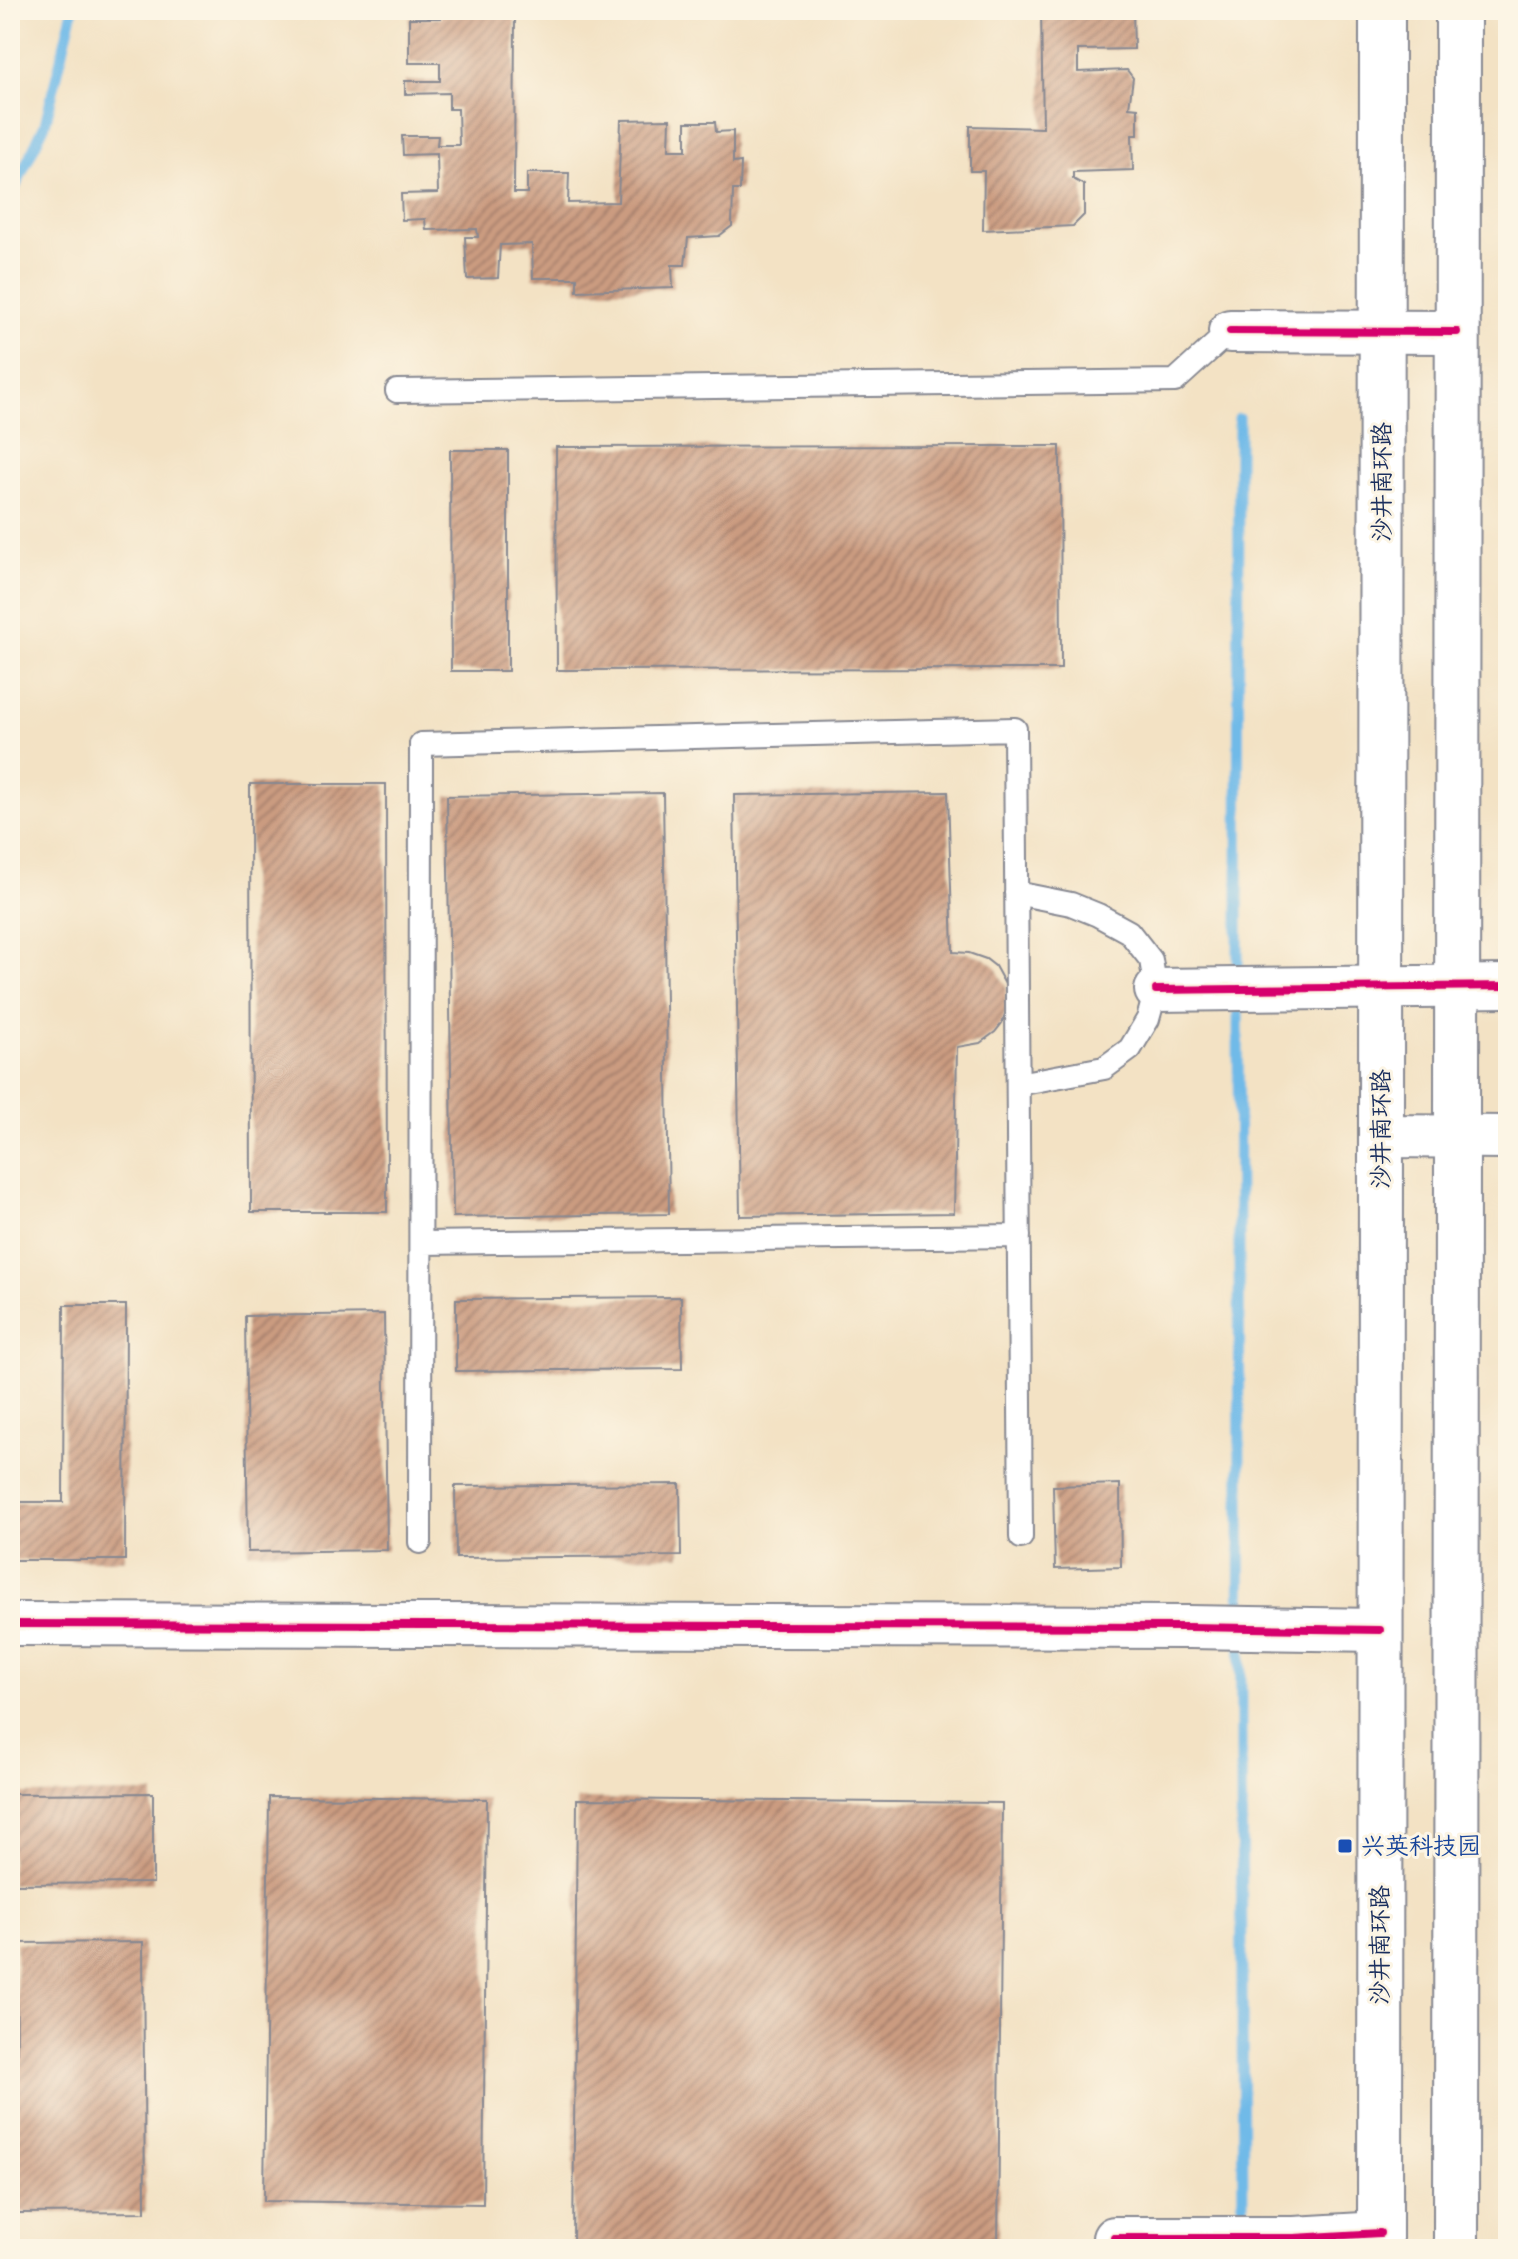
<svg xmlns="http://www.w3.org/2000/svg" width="1518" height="2259" viewBox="0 0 1518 2259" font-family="Pangolin,'LXGW WenKai TC',sans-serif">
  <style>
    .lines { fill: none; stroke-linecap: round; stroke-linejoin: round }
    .stream { stroke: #6fbae8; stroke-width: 11 }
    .building { fill: url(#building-hatch) }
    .service-casing { stroke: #878891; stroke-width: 26 }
    .minor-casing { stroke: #878891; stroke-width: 46 }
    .secondary-casing { stroke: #878891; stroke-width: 48 }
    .service { stroke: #fff; stroke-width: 22 }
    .minor { stroke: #fff; stroke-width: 42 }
    .secondary { stroke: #fff; stroke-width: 44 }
    .cycleway-casing { stroke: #fcf5e5; stroke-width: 13 }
    .cycleway { stroke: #d6006c; stroke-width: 8 }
    .transit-dot { fill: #1a4fb4; stroke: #fcf5e5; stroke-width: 3 }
    .labels { text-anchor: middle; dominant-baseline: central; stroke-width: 6; stroke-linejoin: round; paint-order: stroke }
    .street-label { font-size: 24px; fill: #1b2f5e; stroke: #fcf5e5 }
    .transit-label { font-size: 24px; fill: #164399; stroke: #fcf5e5; text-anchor: start }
  </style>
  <defs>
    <pattern id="building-hatch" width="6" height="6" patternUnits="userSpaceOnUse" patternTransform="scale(2)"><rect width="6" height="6" fill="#cb9b80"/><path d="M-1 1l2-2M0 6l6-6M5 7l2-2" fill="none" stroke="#a47f6c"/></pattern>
  </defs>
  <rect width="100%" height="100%" fill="#fcf5e5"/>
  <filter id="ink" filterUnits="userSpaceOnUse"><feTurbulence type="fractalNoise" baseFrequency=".0125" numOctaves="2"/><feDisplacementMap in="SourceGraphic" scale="16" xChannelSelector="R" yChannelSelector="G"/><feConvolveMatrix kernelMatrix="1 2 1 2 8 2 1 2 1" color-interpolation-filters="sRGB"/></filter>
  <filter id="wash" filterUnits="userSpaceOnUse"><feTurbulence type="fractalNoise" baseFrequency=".006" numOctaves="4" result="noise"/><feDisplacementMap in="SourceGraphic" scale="32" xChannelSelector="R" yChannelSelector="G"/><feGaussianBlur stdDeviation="1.8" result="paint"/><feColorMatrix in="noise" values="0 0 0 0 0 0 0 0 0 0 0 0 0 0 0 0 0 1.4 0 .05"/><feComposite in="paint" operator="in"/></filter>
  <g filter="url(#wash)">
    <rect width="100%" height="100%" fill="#f3e2c4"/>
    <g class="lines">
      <path class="stream" d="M10 198 45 124 73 10
        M1238 980 1239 419
        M1238 998 1243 2228"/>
    </g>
    <g id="blocks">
      <path class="building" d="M441 10H515L514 193H527V173H569L568 203 618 202 621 120 670 119 669 150H686V122H715L716 132 733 131V163L741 162 740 190H733L732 226 719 236 688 238 685 265H672L673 288 577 291V278H533L532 244 500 245 498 278 467 279 465 237H478L477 229 426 230 425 219 402 220 401 194 438 193 437 154 403 155 402 136H438L437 145H459L458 109H449V93L405 94V81H440V63H409V18H441Z
        M1041 10H1133L1134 49 1078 50V72L1127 70 1133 78 1129 107 1138 108V135H1132L1133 170 1073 172V179L1084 185V215L1073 226 983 230 984 171H970V126L1043 128Z
        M1060 446 1061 669 557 670 556 447Z
        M450 450H508V671H451Z
        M250 784H386L387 1212H251Z
        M948 792 953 952 969 953 986 959 995 966 1006 986V1011L1002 1023 995 1032 980 1043 957 1047 954 1213 740 1216 734 795Z
        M663 793 669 1214 453 1217 447 796Z
        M681 1297 682 1369 456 1371V1299Z
        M64 1305H126L125 1560H10V1502H63Z
        M384 1314 387 1550 248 1552 245 1316Z
        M680 1484 681 1556 456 1558 455 1486Z
        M1120 1484 1121 1567 1055 1569 1053 1486Z
        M153 1793V1883L11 1884V1794Z
        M269 1797 487 1799 483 2204 264 2201Z
        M577 1799 1002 1803 998 2249H573Z
        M143 1942 145 2212 18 2213 16 1943Z"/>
    </g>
  </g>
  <g filter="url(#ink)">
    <use href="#blocks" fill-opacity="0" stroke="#878891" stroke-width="2"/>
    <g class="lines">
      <defs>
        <path id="service" d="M397 391 1175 381 1230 331
          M1016 893 1071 904 1098 915 1129 932 1151 960 1156 990 1148 1019 1130 1049 1104 1068 1018 1084
          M422 1243 1019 1236
          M420 1542 421 744 1015 729 1021 1537"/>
        <path id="minor" d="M1230 331 1457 332
          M1156 990 1508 986
          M1381 1136 1508 1137
          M10 1624 1189 1627 1380 1630
          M1114 2238H1294L1380 2233"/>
        <path id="secondary" d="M1380 2249 1382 10
          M1456 2249 1458 10"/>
      </defs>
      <use href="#service" class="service-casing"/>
      <use href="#minor" class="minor-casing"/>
      <use href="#secondary" class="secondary-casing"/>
      <use href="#service" class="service"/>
      <use href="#minor" class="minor"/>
      <use href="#secondary" class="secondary"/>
      <defs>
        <path id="cycleway" d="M1230 331 1457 332
          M1156 990 1508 986
          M10 1624 1189 1627 1380 1630
          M1114 2238H1294L1380 2233"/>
      </defs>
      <use href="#cycleway" class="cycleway-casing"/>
      <use href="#cycleway" class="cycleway"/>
    </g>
  </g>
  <rect class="transit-dot" x="1337" y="1838" width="16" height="16" rx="4"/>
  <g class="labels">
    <g class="street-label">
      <text transform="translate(1382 482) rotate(-90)">沙井南环路</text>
      <text transform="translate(1381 1129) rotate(-90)">沙井南环路</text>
      <text transform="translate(1380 1945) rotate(-90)">沙井南环路</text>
    </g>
    <g class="transit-label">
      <text x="1361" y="1846">兴英科技园</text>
    </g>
  </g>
  <rect width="1518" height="2259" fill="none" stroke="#fcf5e5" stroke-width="40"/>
</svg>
